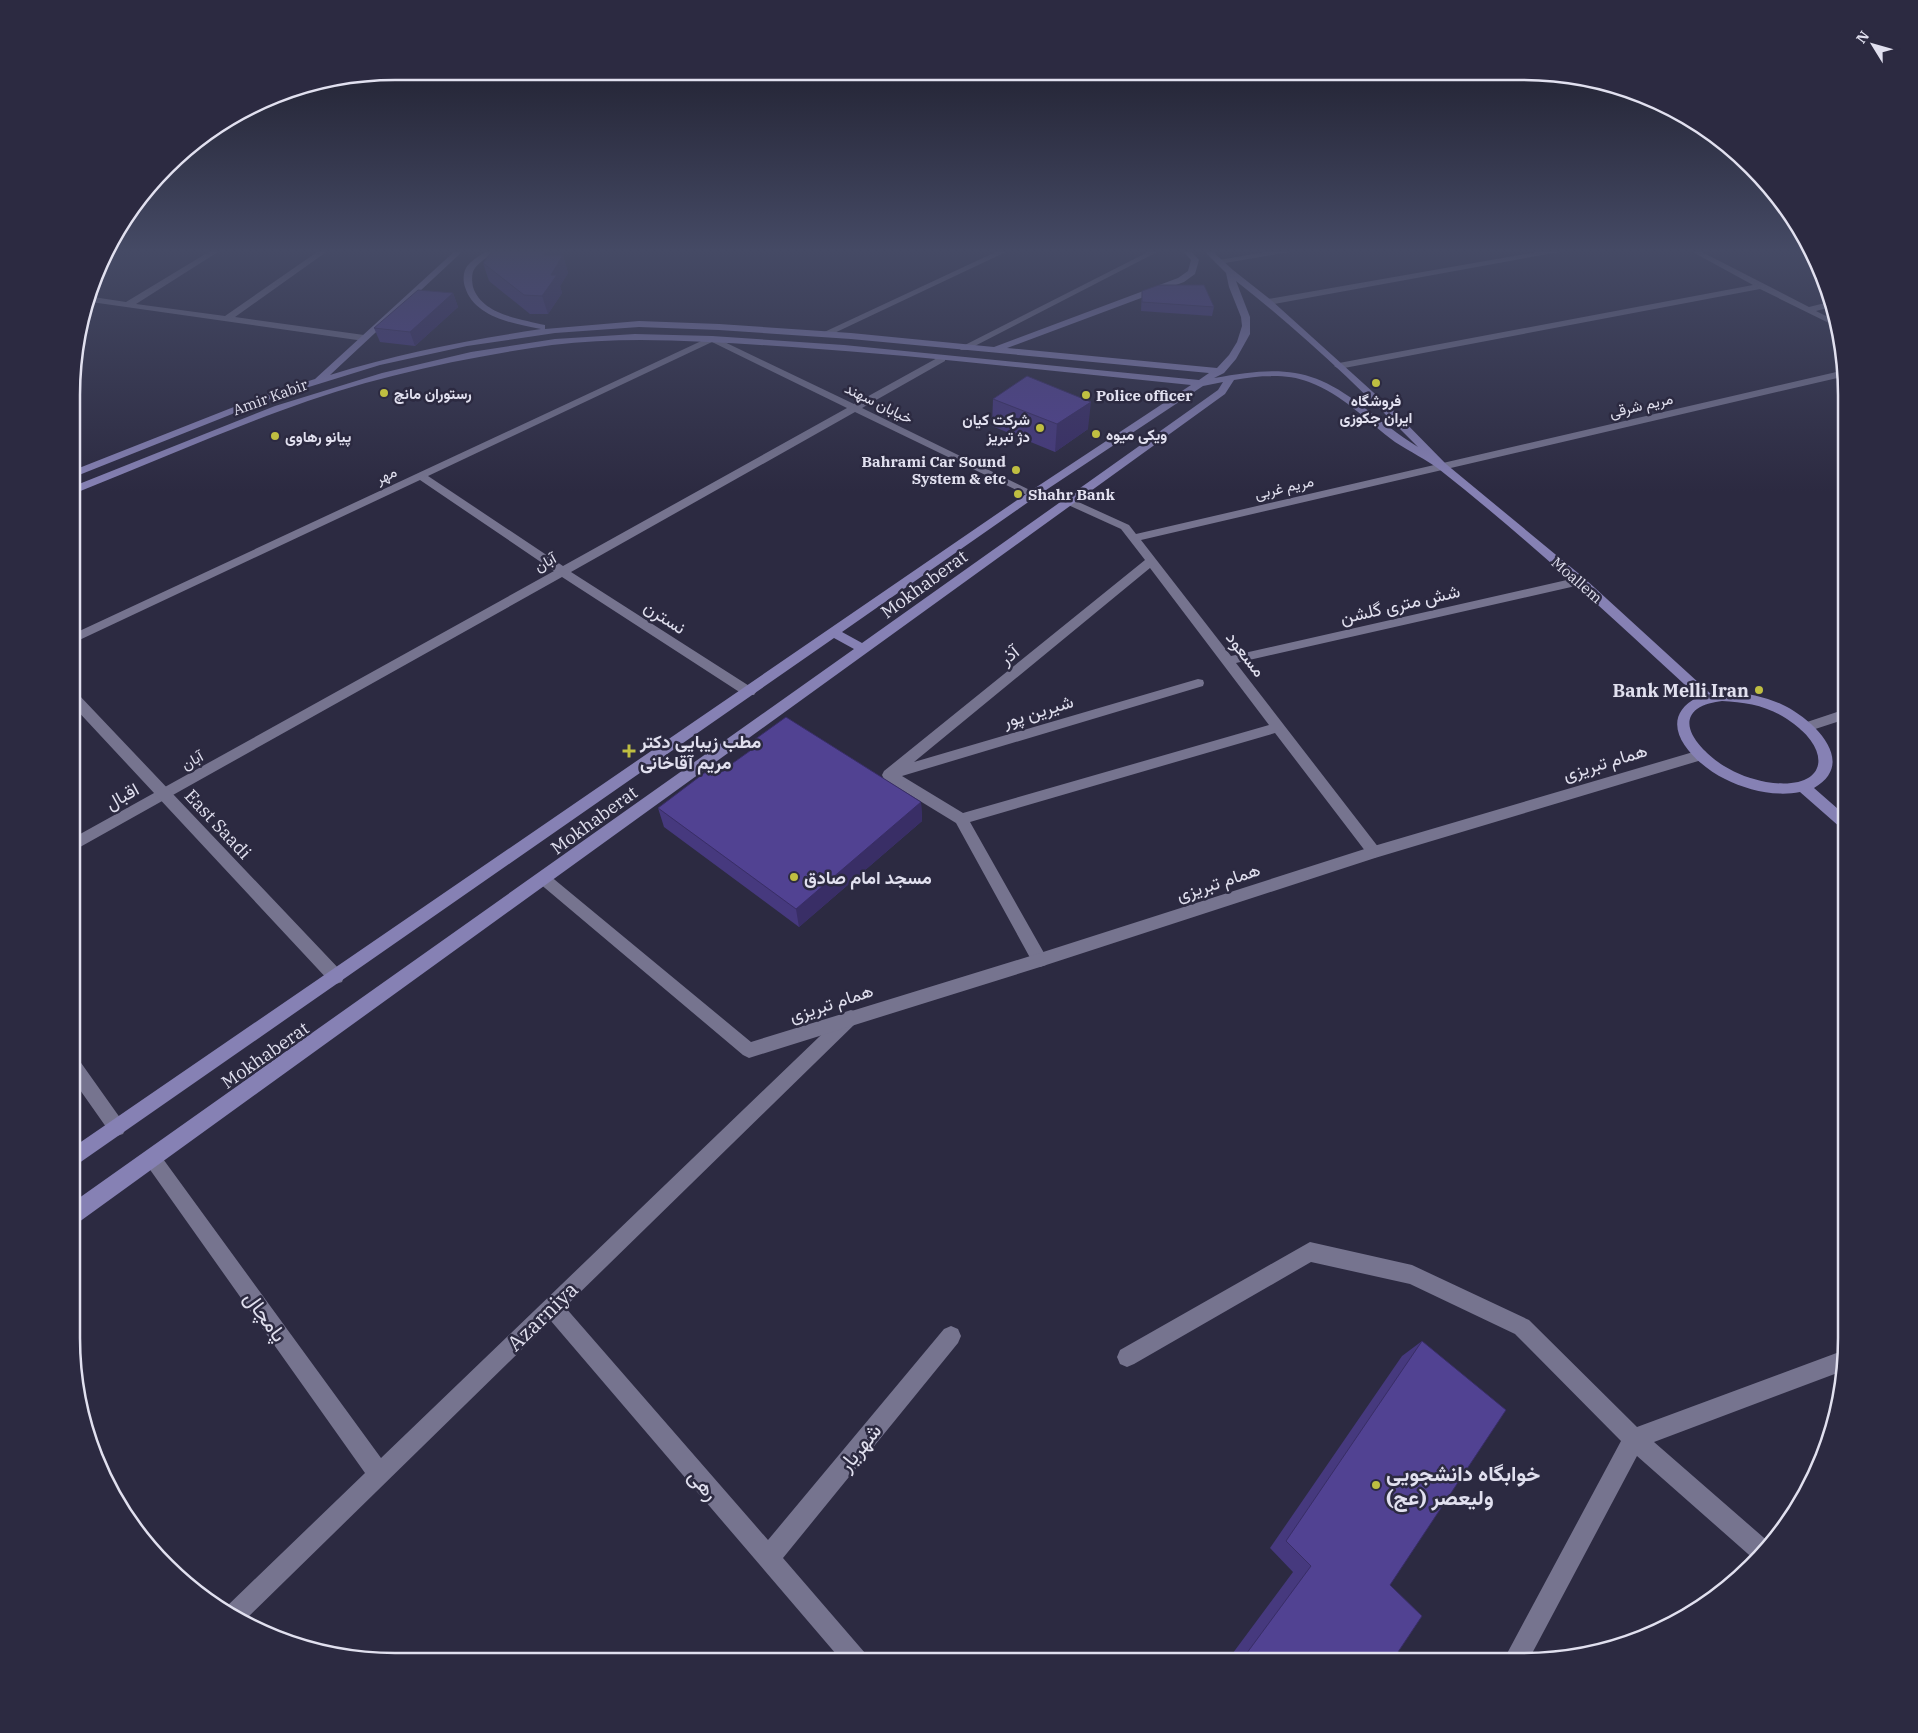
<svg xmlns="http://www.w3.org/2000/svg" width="1918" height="1733" viewBox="0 0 1918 1733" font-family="'IBM Plex Serif',Vazirmatn,serif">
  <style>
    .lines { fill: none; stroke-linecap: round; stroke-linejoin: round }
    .minor { fill: #76748f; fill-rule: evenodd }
    .tertiary { fill: #76748f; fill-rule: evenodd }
    .secondary { fill: #76748f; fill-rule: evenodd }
    .primary { fill: #8681b4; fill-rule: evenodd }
    .wall { fill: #46397e }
    .shaded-wall { fill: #392e66 }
    .building { fill: #514292; stroke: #392e66 }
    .poi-dot { fill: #bfbe41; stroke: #2c2a41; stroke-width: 2 }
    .labels { text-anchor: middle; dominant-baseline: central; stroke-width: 5; stroke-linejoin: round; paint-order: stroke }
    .far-poi-label { font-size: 15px; font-weight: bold; fill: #e1e0ef; stroke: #2c2a41; text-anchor: start }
    .far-street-label { font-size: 15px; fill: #e1e0ef; stroke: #2c2a41 }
    .street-label { font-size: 18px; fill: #e1e0ef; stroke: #2c2a41 }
    .poi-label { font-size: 18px; font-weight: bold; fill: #e1e0ef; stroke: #2c2a41; text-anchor: start }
    .near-street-label { font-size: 21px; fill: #e1e0ef; stroke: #2c2a41 }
    .near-poi-label { font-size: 21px; font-weight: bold; fill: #e1e0ef; stroke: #2c2a41; text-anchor: start }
    .rim { fill: none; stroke: #e1e0ef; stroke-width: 2.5 }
  </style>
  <rect width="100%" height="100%" fill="#2c2a41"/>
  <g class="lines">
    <path class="minor" d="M212 250H221L136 304 225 316 320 250H329L235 317 364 335 369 338 364 341 91 302 93 297 126 302Z
      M1000 250H1010L828 336 825 337 820 334Z
      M1152 250H1161L967 350H961L959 348Z
      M1277 250H1293L1289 252 1219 264 1215 262 1219 260Z
      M1548 250H1563L1559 252 1268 305 1264 302 1268 299Z
      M1689 250H1698L1809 307 1829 302 1831 307 1816 311 1834 320 1835 326 1760 289 1339 369 1334 366 1339 363 1753 285Z
      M712 336 854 404 939 357H945V361L862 408 1038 494 1037 496H1029L855 412 571 572 754 689 756 692 754 695H744L562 577 73 851V838L554 571 420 480 73 643V634ZM712 342 847 408 563 566 428 476Z
      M1845 370 1846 376 1141 540 1231 656 1580 577 1584 578 1586 581 1584 584 1580 585 1236 663 1379 848 1381 852 1379 856 1374 858 1369 856 1275 733 970 822 1048 960 1046 965 1040 967 1034 965 956 823 884 779 882 775 884 771 1145 560 1121 529 1066 504 1065 502 1066 500H1074L1129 525 1136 534ZM1150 568 1269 725 963 813 902 776 1203 686 1204 683 1203 680 1198 679 914 762Z
      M851 1010 857 1012 859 1017 857 1022 565 1307 768 1540 944 1329 951 1326 958 1329 961 1336 958 1343 783 1558 865 1653 869 1661H842L551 1321 243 1622 225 1608 365 1473 146 1164 143 1158 146 1152 152 1149 158 1152 381 1458 845 1012Z
      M73 1058 79 1060 123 1122 126 1128 123 1134 117 1136 111 1134 73 1080Z
      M1310 1242 1412 1265 1529 1320 1637 1427 1842 1351 1844 1352 1840 1372 1654 1442 1771 1544 1756 1561 1637 1456 1528 1661H1503L1621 1441 1515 1334 1410 1284 1311 1262 1134 1364 1127 1367 1120 1364 1117 1357 1120 1350Z"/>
    <path class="tertiary" d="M1700 750 1705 751 1707 755 1705 759 1375 858 1040 967 749 1058 743 1055 539 883 536 879 539 875 544 873 549 875 751 1042 1040 953 1374 846Z"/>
    <path class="secondary" d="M73 693 78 694 342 972 344 977 342 982 336 984 330 982 73 706Z
      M1846 709V719L1806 732 1801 730 1799 727 1801 724Z"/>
    <path class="primary" d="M456 250H464L330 375C399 353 469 340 541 329 514 324 474 317 465 287 463 282 463 273 466 268 470 261 481 255 487 250H495C489 257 480 261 475 268 471 273 472 281 473 287 482 315 521 319 545 325V329L639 321 719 324 851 333 994 347 1178 278 1188 271 1191 260 1182 250H1190L1199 260 1195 274 1184 282 1007 348 1217 368 1229 355 1237 342 1242 326 1241 317 1229 287 1226 273 1203 250H1211L1233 270 1271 300 1394 411 1446 464 1584 578 1711 694C1734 689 1760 695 1781 704 1812 718 1859 762 1814 788L1846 816V829L1841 828 1800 792C1775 797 1747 790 1725 779 1694 764 1651 721 1698 697 1614 619 1530 541 1440 470 1426 459 1410 452 1395 442 1367 421 1342 394 1309 382 1285 373 1258 376 1234 380L1225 394 79 1222 72 1224V1203L854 649 834 638 72 1168V1148L1029 492 1191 385C1058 372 925 356 792 347 713 342 631 335 552 345 460 358 367 378 280 411 212 436 145 465 78 492L74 493V486L275 406 382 373 471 352 555 339 635 334 712 336 844 345 1199 380 1209 373 851 339 719 330 639 327 555 333 467 346 380 365 270 399 74 477V470L264 395 315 379ZM1236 281C1300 331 1361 389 1418 447 1398 435 1381 420 1362 406 1310 365 1277 367 1214 378L1224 373 1236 359 1250 334V317ZM1223 382 1218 390 862 643 842 632 1037 496 1203 386ZM1722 701C1745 702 1768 706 1787 719 1835 750 1828 792 1766 782 1751 779 1737 774 1724 766 1709 757 1674 727 1697 709 1704 704 1714 702 1722 701Z"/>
  </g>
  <path class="wall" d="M565 250 561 255H563L568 273 560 286 562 293 548 314H530L489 281 483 263Z
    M1142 291 1214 307 1212 316 1141 311Z
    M453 293 458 307 415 346 380 342 374 328Z
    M993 399 1088 429 1055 452 992 426Z
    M754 748 921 802 922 821 799 927 664 827 658 808 726 768Z
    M1422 1341 1390 1585 1392 1661H1227L1293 1572 1270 1548 1402 1356Z"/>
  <path class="shaded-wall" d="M548 250H565L550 273 544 255Z
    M563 255 568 273 560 286 562 293 548 314 542 296 551 275Z
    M453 293 458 307 415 346 410 332Z
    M1091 402 1088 429 1055 452 1057 424Z
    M921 802 922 821 799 927 796 909Z"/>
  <path class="building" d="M493 250H548L544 255H563L551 275H557L542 296 524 295 483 263Z
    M1159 285H1204L1214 307 1142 302V291Z
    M418 290 453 293 410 332 374 328Z
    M1027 376 1091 402 1057 424 993 399Z
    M786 717 921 802 796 909 658 808 711 768H726L754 748V740Z
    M1422 1341 1506 1410 1390 1585 1422 1616 1392 1661H1241L1311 1566 1286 1541Z"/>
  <linearGradient id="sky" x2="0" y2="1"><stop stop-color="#181724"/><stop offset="0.51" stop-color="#454a65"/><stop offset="1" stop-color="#454a65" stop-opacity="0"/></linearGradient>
  <rect width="1918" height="492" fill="url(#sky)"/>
  <g class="poi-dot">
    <circle cx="1376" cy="383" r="5"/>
    <circle cx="384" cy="393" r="5"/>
    <circle cx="1086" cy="395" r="5"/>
    <circle cx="1040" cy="428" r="5"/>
    <circle cx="1096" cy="434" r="5"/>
    <circle cx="275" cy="436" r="5"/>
    <circle cx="1016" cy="470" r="5"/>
    <circle cx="1018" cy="494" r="5"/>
    <circle cx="1759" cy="690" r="5"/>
    <path d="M626.5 743.5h5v5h5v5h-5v5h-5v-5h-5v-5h5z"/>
    <circle cx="794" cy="877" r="5"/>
    <circle cx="1376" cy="1485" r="5"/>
  </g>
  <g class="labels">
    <g class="far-poi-label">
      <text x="394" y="393">رستوران مانچ</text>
      <text x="1096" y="395">Police officer</text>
      <text x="1376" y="400" text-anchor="middle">فروشگاه<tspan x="1376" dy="17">ایران جکوزی</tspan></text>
      <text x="1030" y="419" text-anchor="end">شرکت کیان<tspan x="1030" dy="17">دژ تبریز</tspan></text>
      <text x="1106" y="434">ویکی میوه</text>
      <text x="285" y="436">پیانو رهاوی</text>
      <text x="1006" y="461" text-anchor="end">Bahrami Car Sound<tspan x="1006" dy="17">System &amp; etc</tspan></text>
      <text x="1028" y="494">Shahr Bank</text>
    </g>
    <g class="far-street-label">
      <text transform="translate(270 397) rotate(-20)">Amir Kabir</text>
      <text transform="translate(879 403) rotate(26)">خیابان سهند</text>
      <text transform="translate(1641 405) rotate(-13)">مریم شرقی</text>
      <text transform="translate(386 475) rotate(-25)">مهر</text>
      <text transform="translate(1284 487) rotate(-13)">مریم غربی</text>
      <text transform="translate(545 562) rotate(-29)">آبان</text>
      <text transform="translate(1577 580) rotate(41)">Moallem</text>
      <text transform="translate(192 760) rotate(-29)">آبان</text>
    </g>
    <g class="street-label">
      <text transform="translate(924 584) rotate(-36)">Mokhaberat</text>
      <text transform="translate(1400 604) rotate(-13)">شش متری گلشن</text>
      <text transform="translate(665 617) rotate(33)">نسترن</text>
      <text transform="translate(1246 654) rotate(52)">مسعود</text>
      <text transform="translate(1009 655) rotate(-39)">آذر</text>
      <text transform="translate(1038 711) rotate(-17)">شیرین پور</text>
      <text transform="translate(1605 762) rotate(-17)">همام تبریزی</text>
      <text transform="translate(122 796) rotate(-29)">اقبال</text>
      <text transform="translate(594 820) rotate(-36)">Mokhaberat</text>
      <text transform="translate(218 824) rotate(47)">East Saadi</text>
      <text transform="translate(1218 882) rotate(-18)">همام تبریزی</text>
      <text transform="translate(831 1003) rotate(-18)">همام تبریزی</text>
      <text transform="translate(265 1055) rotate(-35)">Mokhaberat</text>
    </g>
    <g class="poi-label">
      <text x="1749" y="690" text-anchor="end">Bank Melli Iran</text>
      <text x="640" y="741">مطب زیبایی دکتر<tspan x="640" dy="21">مریم آقاخانی</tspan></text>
      <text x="804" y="877">مسجد امام صادق</text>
    </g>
    <g class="near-street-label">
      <text transform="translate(266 1316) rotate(54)">پامچال</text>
      <text transform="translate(542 1316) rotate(-44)">Azarniya</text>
      <text transform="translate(859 1447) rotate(-51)">شهریار</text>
      <text transform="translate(704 1484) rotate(49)">رهی</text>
    </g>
    <g class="near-poi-label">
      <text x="1386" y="1473">خوابگاه دانشجویی<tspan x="1386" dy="24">ولیعصر (عج)</tspan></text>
    </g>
  </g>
  <path d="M0 0H1918V1733H0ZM395 80H1523A315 315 0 0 1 1838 395V1338A315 315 0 0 1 1523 1653H395A315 315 0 0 1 80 1338V395A315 315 0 0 1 395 80Z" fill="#2c2a41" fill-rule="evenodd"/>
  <path class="rim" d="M395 80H1523A315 315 0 0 1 1838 395V1338A315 315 0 0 1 1523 1653H395A315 315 0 0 1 80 1338V395A315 315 0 0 1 395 80Z"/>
  <g transform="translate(1873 45) rotate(307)" stroke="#2c2a41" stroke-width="4" paint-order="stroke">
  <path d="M0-4L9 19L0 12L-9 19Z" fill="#e1e0ef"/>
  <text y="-8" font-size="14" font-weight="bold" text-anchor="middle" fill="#e1e0ef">N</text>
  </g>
</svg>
